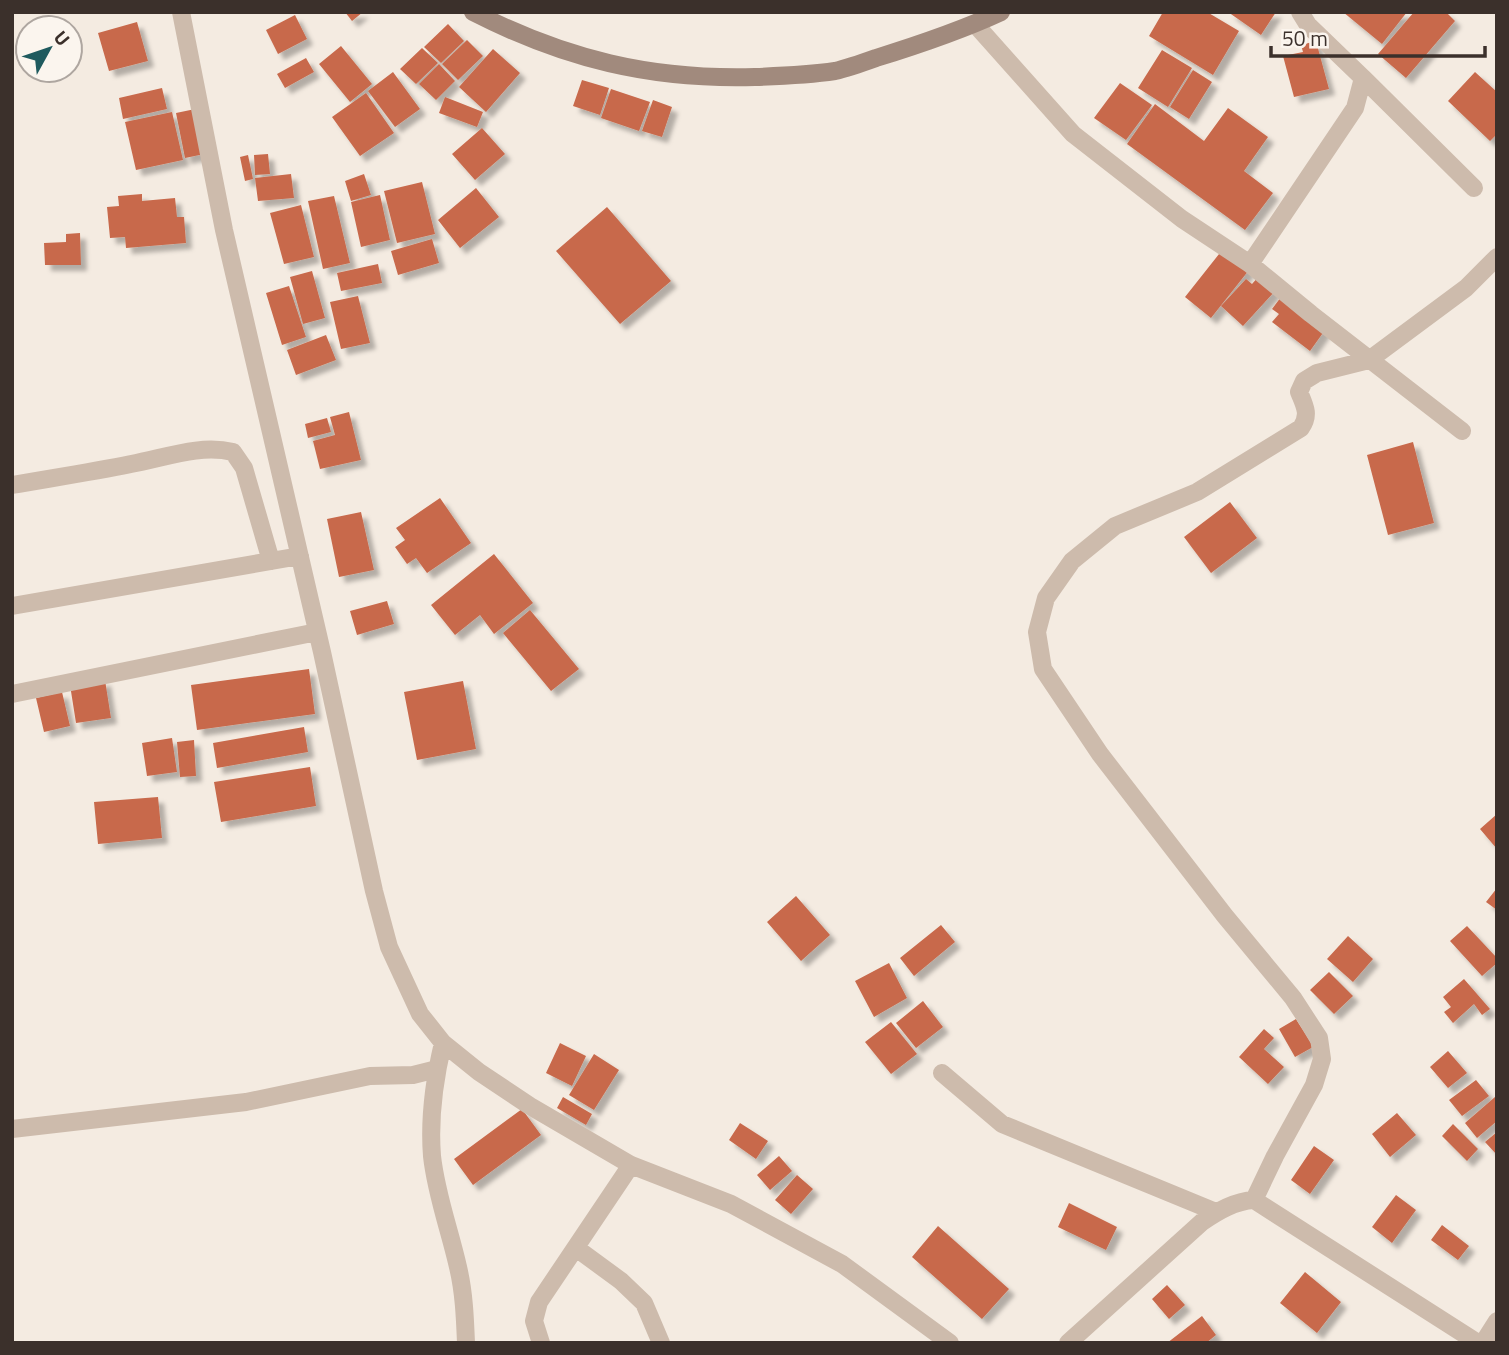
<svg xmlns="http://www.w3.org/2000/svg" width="1509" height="1355" viewBox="0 0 1509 1355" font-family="'Titillium Web',sans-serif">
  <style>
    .building { fill: #c8694b; filter: url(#shadow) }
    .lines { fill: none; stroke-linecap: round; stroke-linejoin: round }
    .street { stroke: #cdbbac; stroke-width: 18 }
    .secondary { stroke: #a18a7d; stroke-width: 18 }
  </style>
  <defs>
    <filter id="shadow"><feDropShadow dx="6" dy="6" stdDeviation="2" flood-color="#0004"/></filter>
  </defs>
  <rect width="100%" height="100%" fill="#f4ebe1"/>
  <path class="building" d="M345 12H363L352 21Z
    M1163 12H1207L1239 31 1213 75 1149 36Z
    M1228 12H1276L1261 35Z
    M1343 12H1407L1382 44Z
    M1414 12H1446L1455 21 1406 78 1378 54Z
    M295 15 307 39 278 54 266 30Z
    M137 22 148 61 109 71 98 33Z
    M448 24 464 41 441 63 424 47Z
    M467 40 483 56 458 80 442 64Z
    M1316 41 1329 89 1294 97 1283 56 1303 52 1301 45Z
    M341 46 372 84 350 102 319 64Z
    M422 48 438 63 416 84 400 69Z
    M493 49 520 73 486 112 459 87Z
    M1162 50 1192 68 1168 107 1138 88Z
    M306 58 314 72 285 88 277 74Z
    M439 64 455 81 436 100 419 84Z
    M1193 70 1212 82 1189 119 1170 107Z
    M393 72 420 109 395 127 368 91Z
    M1475 72 1497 92V134L1490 141 1448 101Z
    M582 80 609 88 600 115 573 106Z
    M1120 83 1152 105 1126 140 1094 118Z
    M162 88 167 109 123 119 119 98Z
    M611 89 650 102 639 131 601 118Z
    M366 93 394 133 360 156 332 117Z
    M445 97 483 112 477 127 439 113Z
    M653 100 672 107 662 137 642 131Z
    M1155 104 1204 141 1228 108 1268 137 1244 171 1273 193 1245 230 1127 144Z
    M200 108 209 153 185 158 176 113Z
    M172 112 183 160 136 170 125 122Z
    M482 128 505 154 475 180 452 154Z
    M268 154 270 174 255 175 254 155Z
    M248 155 253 179 245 181 240 157Z
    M291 174 294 198 258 201 255 178Z
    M364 174 371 195 351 201 345 181Z
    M422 182 435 234 397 243 384 191Z
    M476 188 499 217 460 248 438 220Z
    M142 194V201L175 198 177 217H184L186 243 126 248 125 237 110 238 107 207 119 206 118 196Z
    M380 195 390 240 361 247 351 202Z
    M334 196 350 263 323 269 308 201Z
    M301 205 314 257 284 264 270 213Z
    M607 207 671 281 620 324 556 251Z
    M80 233 81 265H45L44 243 66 242V234Z
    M432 239 439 263 398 275 391 251Z
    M1223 249 1249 270 1211 318 1185 297Z
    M378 264 382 283 341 291 337 273Z
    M312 271 325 318 303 324 290 277Z
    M1259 276 1275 291 1243 326 1221 306 1246 279 1252 284Z
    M289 286 306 337 282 345 266 293Z
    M358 296 370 343 341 349 330 302Z
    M1281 297 1325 330 1310 351 1272 322 1279 314 1272 309Z
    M326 335 336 360 296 375 287 350Z
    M349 412 361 460 320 469 313 441 335 435 330 417Z
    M327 418 331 432 308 438 305 424Z
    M1413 442 1434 523 1388 535 1367 455Z
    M440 498 471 543 427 573 416 558 407 564 395 547 405 540 396 528Z
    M1230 502 1257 538 1211 573 1184 537Z
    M361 512 374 570 339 577 327 519Z
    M494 554 533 603 494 634 480 615 455 635 431 605Z
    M387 601 394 624 357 635 350 611Z
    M530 610 579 669 551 691 503 633Z
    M309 669 315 714 197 730 191 685Z
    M105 680 111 718 76 723 70 685Z
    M463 681 476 749 417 760 404 692Z
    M62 692 70 726 44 732 36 698Z
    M304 727 308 752 217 768 213 743Z
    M172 738 177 772 147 776 142 743Z
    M194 740 196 776 180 777 177 742Z
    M310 767 316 806 221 822 214 782Z
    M158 797 162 838 98 844 94 802Z
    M1497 814V849L1480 829Z
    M1497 888V910L1486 902Z
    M796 896 830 935 801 961 767 922Z
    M941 925 955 942 914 976 900 958Z
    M1467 926 1497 958V963L1482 976 1450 941Z
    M1348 936 1373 959 1353 982 1327 959Z
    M889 963 907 998 874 1017 855 981Z
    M1329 972 1353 996 1334 1014 1310 990Z
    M1464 979 1490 1009 1482 1015 1474 1004 1453 1023 1444 1012 1451 1007 1443 997Z
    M923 1001 943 1027 916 1048 896 1023Z
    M1296 1019 1313 1047 1295 1057 1279 1029Z
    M891 1022 917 1054 891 1074 865 1042Z
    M1264 1029 1274 1038 1264 1049 1284 1067 1268 1084 1239 1057Z
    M560 1043 586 1056 572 1086 546 1073Z
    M1448 1051 1467 1073 1448 1088 1430 1067Z
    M594 1054 619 1070 594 1110 569 1095Z
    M1476 1080 1489 1096 1462 1116 1449 1100Z
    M563 1097 592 1114 586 1125 557 1108Z
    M1495 1097 1497 1121 1477 1138 1465 1123Z
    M522 1109 541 1135 473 1185 454 1159Z
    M1397 1113 1416 1135 1390 1157 1372 1134Z
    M740 1123 768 1141 756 1159 729 1140Z
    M1453 1124 1478 1149 1467 1161 1442 1136Z
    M1497 1132V1155L1485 1142Z
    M1314 1146 1334 1160 1310 1194 1291 1180Z
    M779 1156 792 1171 770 1190 757 1175Z
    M797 1175 813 1189 791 1214 775 1200Z
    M1396 1195 1416 1210 1392 1243 1372 1227Z
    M1069 1203 1117 1227 1106 1250 1058 1227Z
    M1442 1225 1469 1246 1458 1260 1431 1240Z
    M938 1226 1009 1289 982 1319 912 1257Z
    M1305 1272 1341 1302 1317 1333 1280 1303Z
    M1167 1285 1185 1305 1169 1319 1152 1299Z
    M1202 1316 1216 1335 1206 1343H1167Z"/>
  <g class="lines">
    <path class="street" d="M181 12 224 230 322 652 374 891 389 947 420 1014 443 1043 479 1072 530 1106 631 1165 731 1204 842 1264 950 1343
      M975 24 1073 134 1182 219 1250 264 1355 108 1363 78 1308 25 1300 12
      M1363 78 1474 188
      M1250 264 1311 314 1462 431
      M12 485C52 478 92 472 131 464 165 458 199 444 233 452L244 468 271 561
      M12 606 300 556
      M12 694 317 632
      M443 1043C434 1081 429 1118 432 1156 436 1194 450 1231 458 1267 464 1292 465 1318 466 1343
      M942 1073 1002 1124 1216 1212
      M12 1129 246 1102 370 1076 413 1075 437 1069
      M1254 1200 1275 1156 1314 1085 1322 1059 1319 1038 1293 998 1225 916 1100 754 1043 669 1037 632 1046 598 1072 561 1115 526 1197 492 1301 428C1310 415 1305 406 1299 392L1304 381 1317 373 1369 360 1466 288 1497 257
      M576 1248 621 1281 644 1303 661 1343
      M541 1343 534 1321 539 1302 631 1165
      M1068 1343 1202 1222C1218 1211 1235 1201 1254 1200L1478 1343
      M1483 1343 1497 1321"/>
    <path class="secondary" d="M473 12C565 59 651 80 755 77 782 76 808 75 835 71 848 68 862 63 876 58 918 45 960 31 1001 12"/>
  </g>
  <rect width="1509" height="1355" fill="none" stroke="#3b302b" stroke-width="28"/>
  <g transform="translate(49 49) rotate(50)"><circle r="33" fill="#fbf5ee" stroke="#aea6a0" stroke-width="2"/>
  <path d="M0-5L12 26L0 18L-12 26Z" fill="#1f5a5e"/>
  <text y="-10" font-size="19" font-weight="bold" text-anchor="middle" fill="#3b302b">U</text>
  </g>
  <path d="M1271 46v10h214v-10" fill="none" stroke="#3b302b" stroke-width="3.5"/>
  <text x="1282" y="46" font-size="21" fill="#3b302b" stroke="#fbf5ee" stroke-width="5" paint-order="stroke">50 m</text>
</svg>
